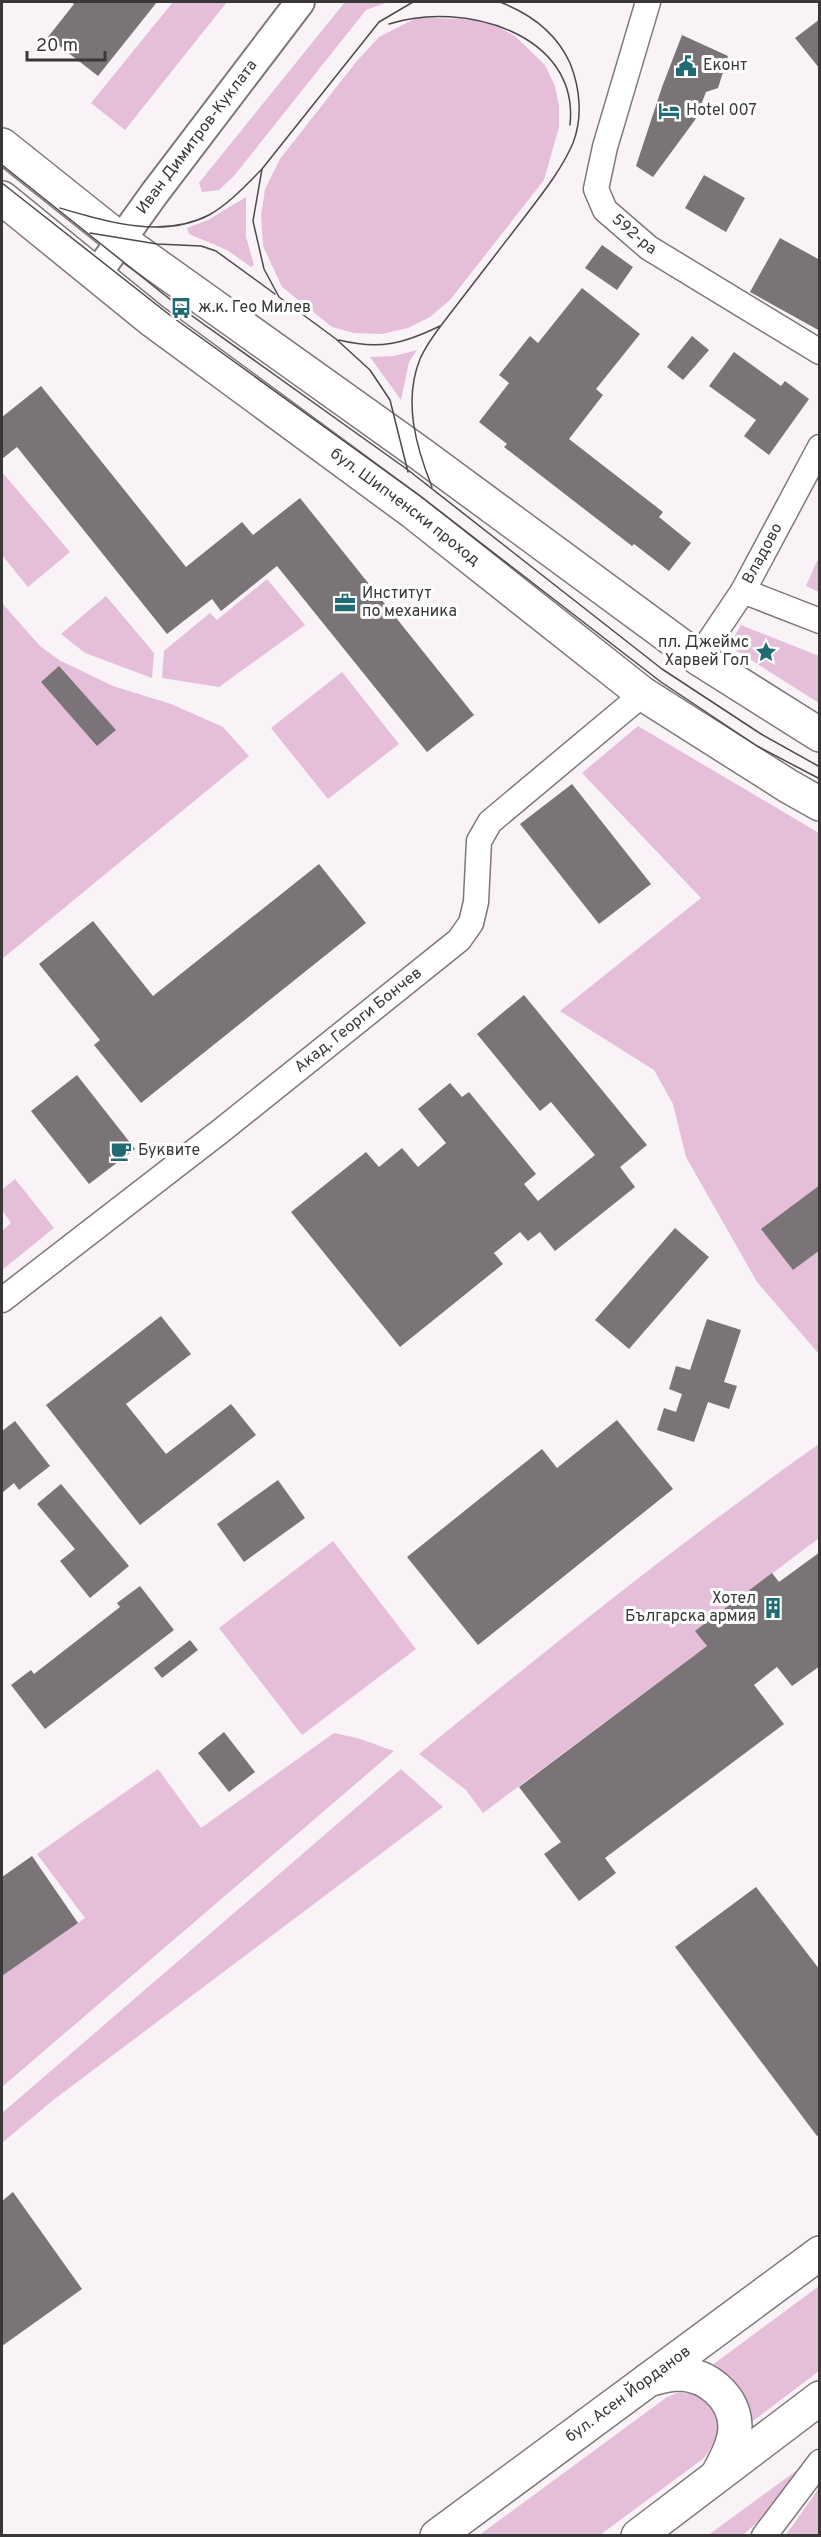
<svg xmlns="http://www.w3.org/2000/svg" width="821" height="2537" viewBox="0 0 821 2537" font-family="Overpass,sans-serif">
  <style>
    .green { fill: #e5bed9 }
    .building { fill: #7a7478 }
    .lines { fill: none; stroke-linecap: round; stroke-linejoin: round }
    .minor-casing { stroke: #7e777c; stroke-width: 27 }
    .tertiary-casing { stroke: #7e777c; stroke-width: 32 }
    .secondary-casing { stroke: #7e777c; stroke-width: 36 }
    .minor { stroke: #fff; stroke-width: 24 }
    .tertiary { stroke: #fff; stroke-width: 28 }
    .secondary { stroke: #fff; stroke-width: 33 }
    .tram { stroke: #4e4a4c; stroke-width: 1.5 }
    .labels { text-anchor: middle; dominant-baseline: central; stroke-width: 6; stroke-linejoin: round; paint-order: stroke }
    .poi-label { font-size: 16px; fill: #3a3739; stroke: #fff; text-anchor: start }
    .street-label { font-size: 16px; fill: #3a3739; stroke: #fff }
  </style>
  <rect width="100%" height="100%" fill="#f9f2f7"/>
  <path class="green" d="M173 2H227L125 130 91 103Z
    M345 2H388L366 10 234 176 219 190 202 192 199 183Z
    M418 17 476 20 496 26 515 36 545 65 555 86 559 106V127L544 180 450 300 430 317 408 328 382 334 354 333 332 327 282 287 263 246 261 216 265 189 280 159 356 62 379 37Z
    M246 197V237L254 265 251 267 227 250 189 234 187 228 208 220Z
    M417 350 409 362 401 400 370 357 394 356Z
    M2 472 70 552 28 587 2 555Z
    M817 561 819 562V592L806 586Z
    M267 579 305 625 219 687 162 678 164 651 210 613 217 620Z
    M106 596 154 653 152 678 85 653 61 634Z
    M2 603 40 646 59 660 113 686 171 704 223 727 249 756 2 959Z
    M741 625 819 656V703L729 646Z
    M342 672 399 744 328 799 271 728Z
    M638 726 819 833V1354L757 1282 686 1157 673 1104 654 1070 560 1011 701 898 582 773Z
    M15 1179 54 1228 2 1270V1231L11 1223 2 1210V1190Z
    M819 1444V1538L696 1631 707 1646 483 1813 466 1790 419 1754C549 1648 681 1541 819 1444Z
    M333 1541 416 1649 302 1735 219 1628Z
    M334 1733 357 1738 394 1751 2 2087V1976L85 1918 37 1854 158 1769 201 1828Z
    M401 1769 443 1807 52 2101 2 2143V2113Z
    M819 2286V2371L749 2424 711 2366Z
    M677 2393C721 2390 728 2427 704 2458L600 2535 478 2536 667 2397Z
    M800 2468 765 2515 743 2535 707 2536Z
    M819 2488V2535H786Z"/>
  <path class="building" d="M71 2H157L98 76 48 37 74 4Z
    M820 19V69L795 38Z
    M682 35 728 56 718 88 706 92 695 120 653 177 636 166 662 87Z
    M704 175 745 198 726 232 685 208Z
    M780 238 820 260V331L750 292Z
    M602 245 633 267 617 290 585 268Z
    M582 288 640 334 596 389 603 395 569 439 663 512 659 517 691 543 669 571 634 544 632 546 504 447 507 444 479 422 509 383 499 375 530 336 538 343Z
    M692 336 709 350 683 380 667 367Z
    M734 352 781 386 785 381 809 399 769 455 744 436 756 420 709 386Z
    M41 386 186 567 242 522 253 535 300 498 474 715 427 752 277 566 221 611 212 599 167 634 17 447 2 459V417Z
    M59 666 116 730 97 746 41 682Z
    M572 784 651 884 599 924 520 824Z
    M319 864 366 923 141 1103 94 1045 100 1040 39 964 93 921 153 996Z
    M524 995 647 1145 620 1167 635 1187 555 1251 540 1232 528 1241 520 1232 494 1253 503 1264 400 1347 291 1212 366 1152 379 1167 402 1148 418 1167 446 1143 418 1109 450 1083 462 1097 469 1092 536 1174 524 1184 538 1201 595 1155 551 1102 540 1111 477 1034Z
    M77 1075 135 1149 89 1184 31 1111Z
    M820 1185V1250L793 1270 761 1229Z
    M675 1228 709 1257 629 1349 595 1320Z
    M161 1316 191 1354 126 1404 166 1454 231 1404 256 1435 140 1525 46 1405Z
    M707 1319 741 1330 724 1382 737 1386 729 1409 708 1402 694 1442 657 1430 664 1408 676 1412 682 1394 669 1389 676 1366 690 1370Z
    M617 1420 673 1489 478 1645 407 1557 542 1449 557 1468Z
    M15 1421 50 1466 19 1490 14 1483 2 1493V1431Z
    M278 1480 305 1518 244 1562 217 1524Z
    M61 1484 129 1566 90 1598 60 1561 75 1549 37 1504Z
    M820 1552V1666L792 1686 777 1667 754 1685 784 1724 605 1858 616 1873 579 1901 544 1854 561 1842 519 1787 707 1646 695 1631 772 1573 779 1582Z
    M140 1586 174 1630 45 1729 11 1685 31 1670 34 1674 120 1607 117 1603Z
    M190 1640 198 1650 162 1678 154 1668Z
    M224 1732 255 1772 229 1792 198 1753Z
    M32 1856 78 1923 2 1976V1877Z
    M756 1887 820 1970V2134L817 2136 675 1947Z
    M13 2192 82 2289 2 2346V2201Z"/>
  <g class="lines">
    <defs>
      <g id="minor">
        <path id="s1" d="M648 2 605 147 596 189 605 210 649 248 820 352"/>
        <path d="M743 591 820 621"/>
        <path id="s2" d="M698 658 743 591 820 447"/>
        <path id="s3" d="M2 1300 222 1130 459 940 471 923 476 902 479 841 490 822 643 694"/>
        <path d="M764 2536 820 2462"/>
      </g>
      <g id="tertiary">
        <path id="s4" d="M96 275 154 194 300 2"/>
      </g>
      <g id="secondary">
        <path d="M2 145 121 240 418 452 698 658 820 735"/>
        <path id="s5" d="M2 198 152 320 413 512 643 694 788 786 820 804"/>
        <path d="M648 2380C658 2377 669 2374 680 2374 708 2375 734 2397 735 2426 735 2443 726 2459 718 2474"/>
        <path id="s6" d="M437 2536 820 2253"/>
        <path d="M638 2536 820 2398"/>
      </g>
    </defs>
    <use href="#minor" class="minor-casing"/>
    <use href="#tertiary" class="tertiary-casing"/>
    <use href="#secondary" class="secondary-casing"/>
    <use href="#minor" class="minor"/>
    <use href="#tertiary" class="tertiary"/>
    <use href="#secondary" class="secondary"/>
    <path class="tram" d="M389 24C462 0 580 33 570 125
      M2 165 181 308 408 470 662 669 761 734 820 767
      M2 183 171 316 420 496 661 682 757 746 820 779
      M60 208C107 222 163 239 209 215 229 204 246 185 262 169
      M90 233 157 244 201 246 216 251 275 294
      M339 340C379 350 403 344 440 326
      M408 472 390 400 370 370 336 339 279 297 264 269 253 221 262 169 379 22 413 2
      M432 487C416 447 403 401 420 359 428 340 444 322 456 306 478 277 501 248 523 219 541 195 561 171 573 143 583 117 580 88 570 63 556 32 531 14 500 2"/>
  </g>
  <defs>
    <symbol id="civic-bare" viewBox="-9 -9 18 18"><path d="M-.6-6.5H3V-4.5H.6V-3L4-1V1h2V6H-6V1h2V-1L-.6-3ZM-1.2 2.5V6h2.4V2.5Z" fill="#216c74" stroke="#fff" stroke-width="2.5" paint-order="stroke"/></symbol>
    <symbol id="hotel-bare" viewBox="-9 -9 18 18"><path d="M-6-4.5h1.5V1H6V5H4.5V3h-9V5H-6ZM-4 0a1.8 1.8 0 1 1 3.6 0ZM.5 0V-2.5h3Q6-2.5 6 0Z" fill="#216c74" stroke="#fff" stroke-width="2.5" paint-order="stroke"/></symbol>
    <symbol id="bus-bare" viewBox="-9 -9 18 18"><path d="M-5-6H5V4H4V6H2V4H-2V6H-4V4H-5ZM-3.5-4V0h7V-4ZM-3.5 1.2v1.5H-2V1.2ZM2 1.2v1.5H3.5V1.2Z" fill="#216c74" stroke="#fff" stroke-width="2.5" paint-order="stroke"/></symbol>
    <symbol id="office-bare" viewBox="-9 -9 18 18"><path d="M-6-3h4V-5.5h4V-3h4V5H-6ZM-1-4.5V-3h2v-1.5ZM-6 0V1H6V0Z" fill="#216c74" stroke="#fff" stroke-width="2.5" paint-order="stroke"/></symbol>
    <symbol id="sight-bare" viewBox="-9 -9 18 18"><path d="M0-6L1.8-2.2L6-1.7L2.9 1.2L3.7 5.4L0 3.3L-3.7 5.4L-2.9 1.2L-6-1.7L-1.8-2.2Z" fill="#216c74" stroke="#fff" stroke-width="2.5" paint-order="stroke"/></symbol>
    <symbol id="cafe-bare" viewBox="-9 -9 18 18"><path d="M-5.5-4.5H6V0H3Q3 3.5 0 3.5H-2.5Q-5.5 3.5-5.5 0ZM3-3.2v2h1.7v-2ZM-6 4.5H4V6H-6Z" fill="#216c74" stroke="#fff" stroke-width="2.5" paint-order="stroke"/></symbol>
    <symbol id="building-bare" viewBox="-9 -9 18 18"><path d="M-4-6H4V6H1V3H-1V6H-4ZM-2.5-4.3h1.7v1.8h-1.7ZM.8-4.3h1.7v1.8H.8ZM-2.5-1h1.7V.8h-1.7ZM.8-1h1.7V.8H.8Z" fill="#216c74" stroke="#fff" stroke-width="2.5" paint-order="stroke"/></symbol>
  </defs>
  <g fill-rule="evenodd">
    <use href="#civic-bare" x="671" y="51" width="30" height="30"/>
    <use href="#hotel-bare" x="654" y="96" width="30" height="30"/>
    <use href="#bus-bare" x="166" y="293" width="30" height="30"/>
    <use href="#office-bare" x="330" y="588" width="30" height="30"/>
    <use href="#sight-bare" x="751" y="637" width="30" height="30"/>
    <use href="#cafe-bare" x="106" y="1136" width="30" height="30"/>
    <use href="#building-bare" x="758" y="1593" width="30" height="30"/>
  </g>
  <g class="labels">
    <g class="poi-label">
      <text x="703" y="66">Еконт</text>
      <text x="686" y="111">Hotel 007</text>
      <text x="198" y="308">ж.к. Гео Милев</text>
      <text x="362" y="594">Институт<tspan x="362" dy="18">по механика</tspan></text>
      <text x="749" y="643" text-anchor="end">пл. Джеймс<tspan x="749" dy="18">Харвей Гол</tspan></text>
      <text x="138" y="1151">Буквите</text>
      <text x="756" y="1599" text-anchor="end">Хотел<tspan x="756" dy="18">Българска армия</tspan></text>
    </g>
    <g class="street-label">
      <text stroke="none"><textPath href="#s4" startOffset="171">Иван Димитров-Куклата</textPath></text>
      <text stroke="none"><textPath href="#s1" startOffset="255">592-ра</textPath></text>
      <text stroke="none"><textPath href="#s5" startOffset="508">бул. Шипченски проход</textPath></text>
      <text stroke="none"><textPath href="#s2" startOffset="123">Владово</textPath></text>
      <text stroke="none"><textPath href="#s3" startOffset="453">Акад. Георги Бончев</textPath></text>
      <text stroke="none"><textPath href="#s6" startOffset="238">бул. Асен Йорданов</textPath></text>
    </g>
  </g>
  <rect width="821" height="2537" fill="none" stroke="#3a3739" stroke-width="6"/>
  <path d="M27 51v9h78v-9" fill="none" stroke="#3a3739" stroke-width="3"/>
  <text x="36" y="51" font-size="18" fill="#3a3739" stroke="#ffffff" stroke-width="4.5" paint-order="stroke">20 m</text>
</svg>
